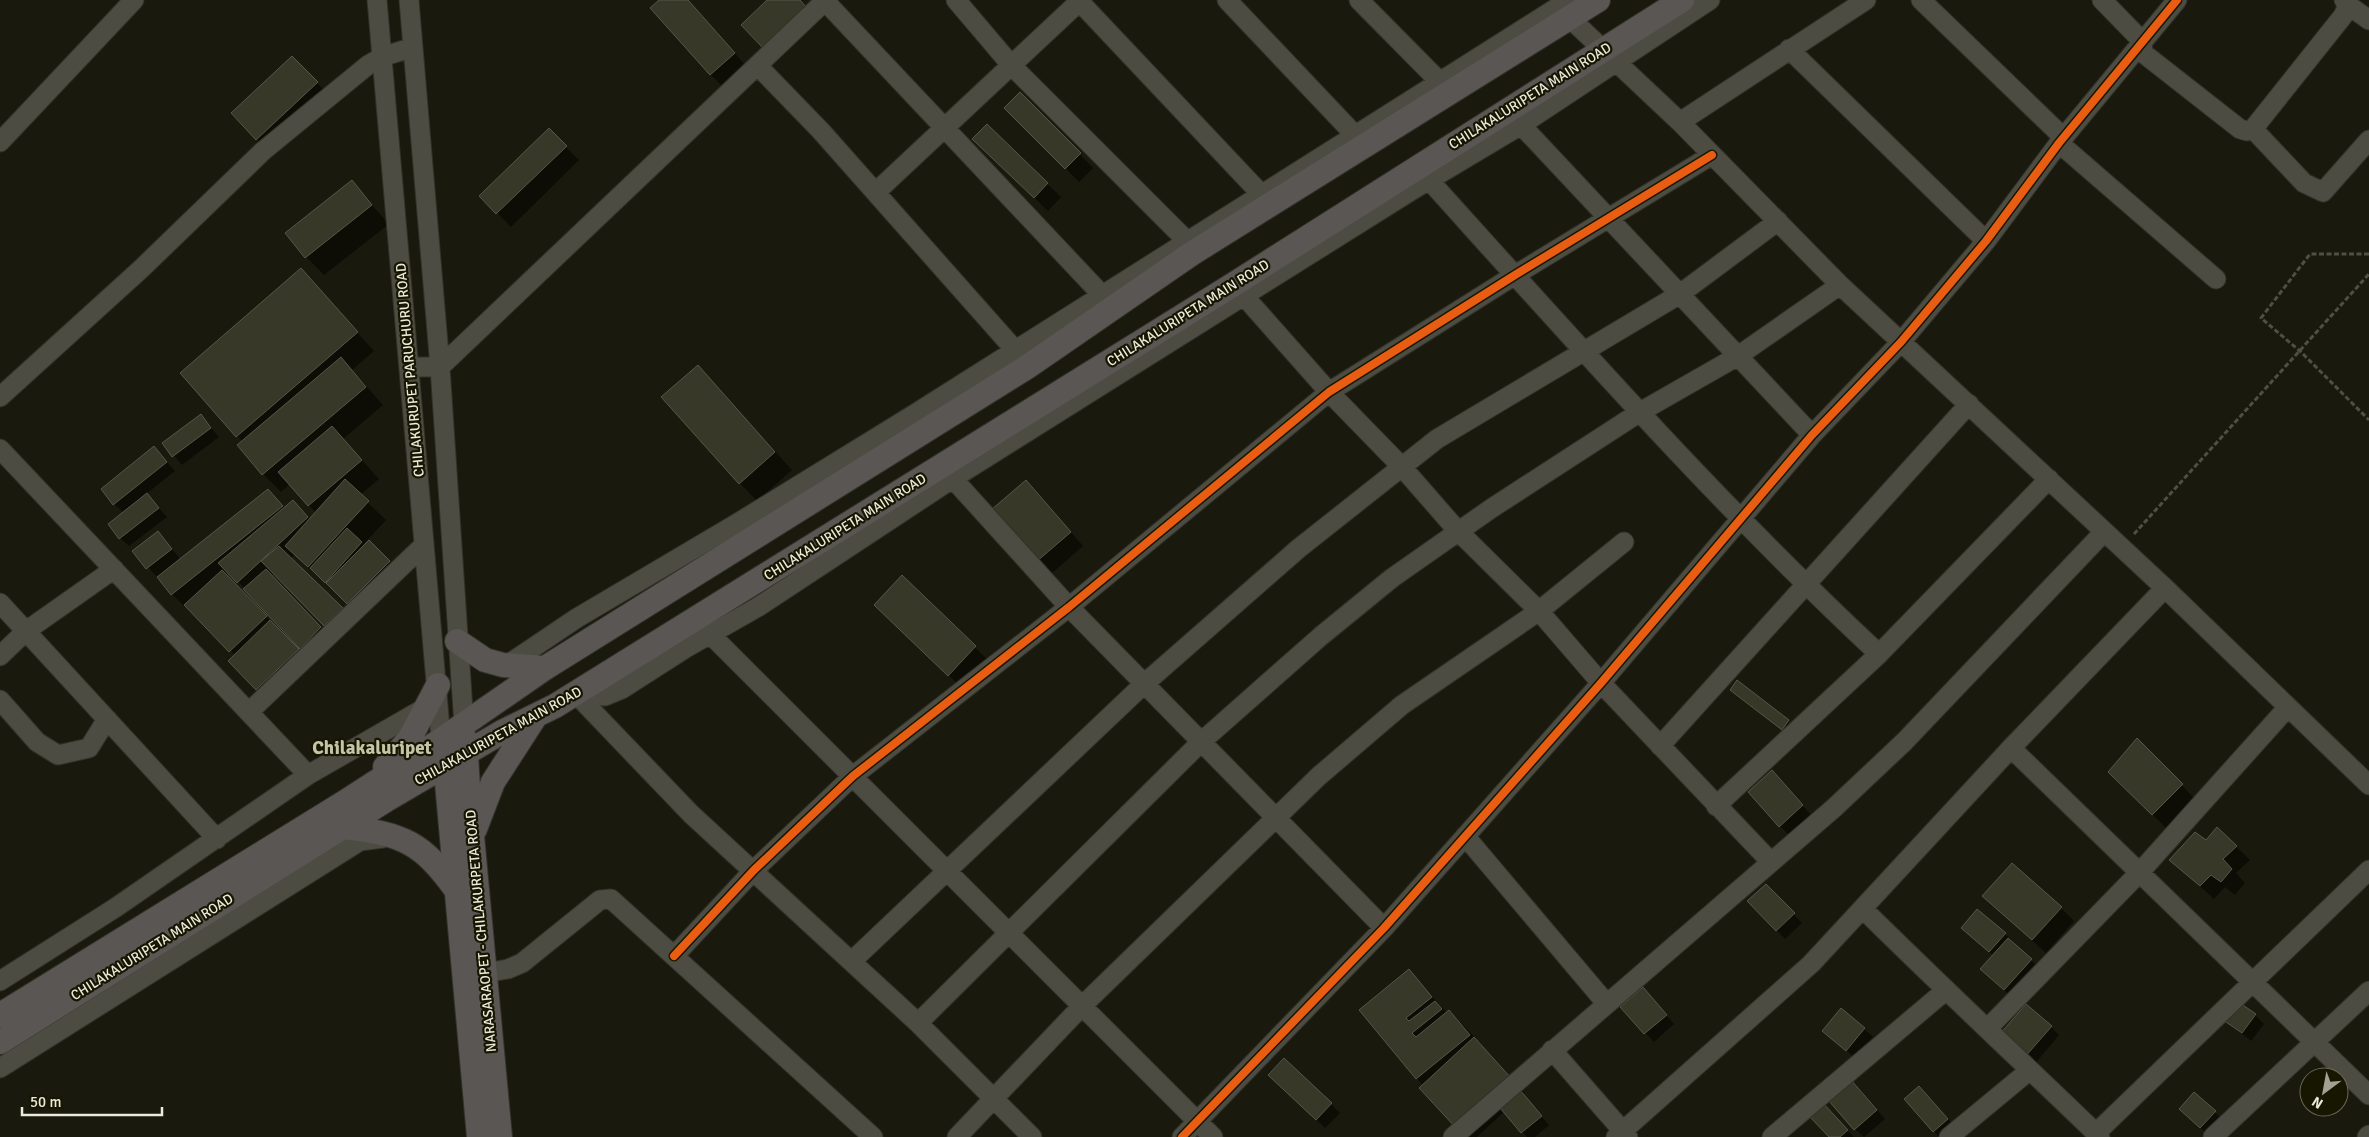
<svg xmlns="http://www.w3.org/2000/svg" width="2369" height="1137" viewBox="0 0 2369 1137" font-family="Signika,sans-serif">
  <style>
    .shadow { fill: #0007 }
    .building { fill: #383828; stroke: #56564b }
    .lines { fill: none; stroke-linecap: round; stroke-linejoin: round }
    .minor-casing { stroke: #32322a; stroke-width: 21 }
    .major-casing { stroke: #32322a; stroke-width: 26 }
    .path { stroke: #4f4f46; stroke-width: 3; stroke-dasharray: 5 2.5; stroke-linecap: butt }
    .minor { stroke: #4c4c42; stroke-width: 19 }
    .major { stroke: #5a5654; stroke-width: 24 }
    .cycleway-casing { stroke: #161601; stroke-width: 11 }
    .cycleway { stroke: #e95d12; stroke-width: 8 }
    .labels { text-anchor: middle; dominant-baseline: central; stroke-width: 4.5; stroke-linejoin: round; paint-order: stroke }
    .street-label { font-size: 14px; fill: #eaebdc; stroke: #161601 }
    .district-label { font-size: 19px; font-weight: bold; fill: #c4c5a8; stroke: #161601 }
  </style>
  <rect width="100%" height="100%" fill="#19190d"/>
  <path class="shadow" d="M661 0H688L747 67 724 88 710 74Z
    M769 0H799L818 21 777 61 763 47Z
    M305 71 330 96 270 153 233 113Z
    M1020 94 1093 168 1079 182 1006 108Z
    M987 126 1061 197 1048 211 987 152Z
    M549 130 579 160 511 227 481 196Z
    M351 182 389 224 324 275 306 257Z
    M301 270 374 351 352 370 383 405 343 439 379 479 360 495 386 520 362 546 363 548 369 542 402 575 361 616 295 554 290 559 355 622 338 639 274 573 271 576 334 641 314 661 229 572 225 575 311 663 270 703 229 661 235 655 187 606 185 607 172 594 134 551 158 532 181 560 268 490 285 508 293 502 310 519 316 513 290 484 281 492 263 474 239 446 243 442 182 373Z
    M698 367 792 470 757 501 740 483Z
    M200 415 219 437 182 465 163 443Z
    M154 448 175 471 146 494 167 517 129 546 120 538 124 513 114 504Z
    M1039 495 1083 546 1050 575 1037 561Z
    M902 577 988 660 962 688 889 618Z
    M1738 682 1797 730 1791 738 1731 690Z
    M2137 740 2195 799 2166 828 2123 785Z
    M1781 781 1811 815 1788 834 1780 826Z
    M2217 828 2250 860 2236 873 2245 883 2235 895 2225 887 2214 899 2171 860 2206 841Z
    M1766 885 1802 923 1785 939 1749 901Z
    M2061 908 2074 921 2046 953 1997 909Z
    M2005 934 2040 969 2013 998 1990 978 1994 956 1971 936Z
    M1408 971 1447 1013 1449 1011 1467 1029 1525 1093 1523 1095 1549 1125 1535 1137H1527L1505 1111 1477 1137H1466L1360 1010Z
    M1651 998 1674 1024 1654 1042 1622 1007Z
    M2255 1015 2264 1024 2251 1041 2225 1020Z
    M2051 1027 2059 1035 2033 1066 2009 1045Z
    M1864 1029 1873 1037 1855 1058 1833 1039Z
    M1285 1059 1340 1113 1325 1128 1270 1075Z
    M1919 1087 1956 1128 1946 1137H1939L1934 1131Z
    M1860 1091 1885 1119 1864 1137 1855 1129Z
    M2194 1093 2224 1121 2210 1136 2189 1118Z
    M1823 1105 1854 1137H1831Z"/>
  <path class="building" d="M659 0H688L735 53 710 75 650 8Z
    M767 0H800L806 7 763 48 741 25Z
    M292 56 318 82 256 140 231 113Z
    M1020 92 1081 153 1065 169 1004 108Z
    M987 124 1048 183 1034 198 972 139Z
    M549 128 567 146 496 214 479 196Z
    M352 180 372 205 305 258 285 233Z
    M301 268 358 332 236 437 180 373Z
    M341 357 366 387 262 475 237 445Z
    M698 365 775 452 739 484 661 397Z
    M201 414 211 428 172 457 162 443Z
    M332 426 362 460 308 506 278 472Z
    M154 446 167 462 113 505 101 489Z
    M345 479 369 501 308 567 285 546Z
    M1026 480 1071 532 1036 562 991 510Z
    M268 489 283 506 171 595 157 577Z
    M147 493 159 508 119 539 108 524Z
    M293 500 308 517 237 583 218 563Z
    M347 528 362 542 325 583 310 568Z
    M158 531 172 549 146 569 132 551Z
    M369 540 390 561 347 604 326 583Z
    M279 546 343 608 324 626 261 561Z
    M266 569 321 627 300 649 243 589Z
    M222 570 267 616 229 652 184 605Z
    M902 575 976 646 948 676 874 605Z
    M270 620 299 649 256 690 228 661Z
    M1737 680 1789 720 1782 730 1730 690Z
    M2137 738 2183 784 2152 815 2108 772Z
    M1772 770 1803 805 1779 827 1748 792Z
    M2217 827 2237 846 2223 859 2232 869 2221 882 2211 875 2200 886 2169 860 2195 832 2206 840Z
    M2012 863 2062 907 2032 940 1982 896Z
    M1766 884 1795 913 1776 931 1747 901Z
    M1977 909 2006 933 1989 952 1961 928Z
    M2008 938 2032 959 2004 990 1980 969Z
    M1409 969 1432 997 1406 1018 1409 1021 1435 1001 1442 1009 1412 1033 1416 1037 1449 1010 1470 1035 1416 1079 1359 1010Z
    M1643 987 1667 1015 1644 1034 1620 1007Z
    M2237 1001 2256 1014 2242 1033 2223 1020Z
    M2026 1004 2052 1026 2024 1058 1998 1036Z
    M1841 1008 1865 1028 1846 1051 1822 1031Z
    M1474 1037 1512 1079 1457 1129 1419 1088Z
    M1284 1058 1332 1103 1316 1120 1268 1075Z
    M1851 1080 1877 1110 1854 1130 1828 1100Z
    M1919 1086 1948 1119 1933 1132 1904 1099Z
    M1521 1091 1542 1116 1521 1133 1500 1108Z
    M2194 1092 2216 1111 2200 1128 2179 1109Z
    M1823 1103 1848 1130 1840 1137H1829L1809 1116Z"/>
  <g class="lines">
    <defs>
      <path id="minor" d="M377 0 441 740
        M409 0 440 367 464 725
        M824 0 1103 296
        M956 0 1012 66 1187 241
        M1078 0 1262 195
        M1227 0 1354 134
        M1359 0 1440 82
        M1921 0 2064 138
        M2102 0 2142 41 2143 53 2240 129 2247 131 2253 129 2343 16 2348 5
        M2344 0 2348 5 2369 20
        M1559 8 1680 122 1840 285 2165 588 2369 785
        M1789 49 1986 241
        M758 66 821 131 1015 350
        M1680 122 1866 0
        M1521 125 1812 435
        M2253 129 2304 183 2323 192 2369 140
        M0 142 134 0
        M2059 143 2216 279
        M1429 180C1575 342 1720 506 1879 654
        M876 192 1081 0
        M1244 296 1329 392 1402 467 1457 530 1539 611 1601 683 1770 861
        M410 367H440L825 1
        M0 397 141 269 263 151 368 65 382 57 413 47
        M0 449 308 775
        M945 470 1069 607 1384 928
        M0 603 217 839
        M710 634 1213 1137
        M0 656 26 631 114 569
        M507 665 577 618 736 524 913 415 1569 0
        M576 694 691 814 918 1023 1032 1137
        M572 696 576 694 605 696 622 689 686 648 758 607 952 479 1414 189 1521 125 1710 0
        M0 700 37 742 58 755 89 748 107 719
        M249 712 424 545
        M1660 746 1969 404
        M2011 748 2369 1095
        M1716 806 1879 654 2049 479
        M1465 836 1606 1003
        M1863 909C1941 986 2021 1061 2100 1137
        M674 956 754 870 853 776 1069 607 1329 392 1515 275 1712 155
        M852 961 1144 684 1298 549 1437 439 1680 294 1778 221
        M473 975 508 969 522 963 600 900 611 899 873 1137
        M0 981 115 908 308 775 428 706
        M918 1023 1201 742 1321 636 1392 578 1492 508 1640 412 1738 356 1840 285
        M1988 1028 2140 872 2288 707
        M1552 1050 1628 1137
        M0 1068 360 841 383 838
        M2096 1133 2369 870
        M957 1137 1082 1006 1319 776 1402 705 1539 611 1624 542
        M1182 1137 1384 928 1601 683 1812 435 1901 342 1986 241 2059 143 2177 0
        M1453 1137 1834 808 1904 742 2104 532
        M1616 1137 1811 964 2011 748 2165 588
        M1772 1137 1945 991
        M1949 1137 2030 1070
        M2213 1137 2369 991
        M2367 1137 2369 1135"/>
      <path id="major" d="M457 641 485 660 503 665 545 668
        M465 739 469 803 500 1137
        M444 750 479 1137
        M385 767 410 738 438 685
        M344 827C403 834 422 842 457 891
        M475 829 493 782 535 717
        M0 1015 345 802 441 740 545 668 1027 367 1191 254 1598 0
        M0 1042 386 800 502 732 555 706 1231 286 1682 0"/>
    </defs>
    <use href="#minor" class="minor-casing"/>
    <use href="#major" class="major-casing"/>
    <path class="path" d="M2369 254H2310L2261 318 2301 352 2369 420
      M2134 534 2369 274"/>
    <use href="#minor" class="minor"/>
    <use href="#major" class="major"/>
    <defs>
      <path id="cycleway" d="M674 956 754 870 853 776 1069 607 1329 392 1515 275 1712 155
        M1182 1137 1384 928 1601 683 1812 435 1901 342 1986 241 2059 143 2177 0"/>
    </defs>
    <use href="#cycleway" class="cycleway-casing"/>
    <use href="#cycleway" class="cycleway"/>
  </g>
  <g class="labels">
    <g class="street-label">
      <text transform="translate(1530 96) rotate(-32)">CHILAKALURIPETA MAIN ROAD</text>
      <text transform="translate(1188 313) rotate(-32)">CHILAKALURIPETA MAIN ROAD</text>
      <text transform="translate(410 370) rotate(-95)">CHILAKURUPET PARUCHURU ROAD</text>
      <text transform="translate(845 527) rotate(-32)">CHILAKALURIPETA MAIN ROAD</text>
      <text transform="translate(498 736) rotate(-29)">CHILAKALURIPETA MAIN ROAD</text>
      <text transform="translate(481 931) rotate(-95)">NARASARAOPET - CHILAKURPETA ROAD</text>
      <text transform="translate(152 947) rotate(-32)">CHILAKALURIPETA MAIN ROAD</text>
    </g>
    <g class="district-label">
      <text x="372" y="748">Chilakaluripet</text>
    </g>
  </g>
  <g transform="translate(2324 1092) rotate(212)"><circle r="24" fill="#161601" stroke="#6b6b59"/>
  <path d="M0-4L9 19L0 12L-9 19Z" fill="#a1a294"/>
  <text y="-8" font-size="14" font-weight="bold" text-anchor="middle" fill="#eaebdc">N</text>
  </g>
  <path d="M22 1107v8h140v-8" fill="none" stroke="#eaebdc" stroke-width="2.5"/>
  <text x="30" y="1107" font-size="15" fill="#eaebdc" stroke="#161601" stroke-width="4" paint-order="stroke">50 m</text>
</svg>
